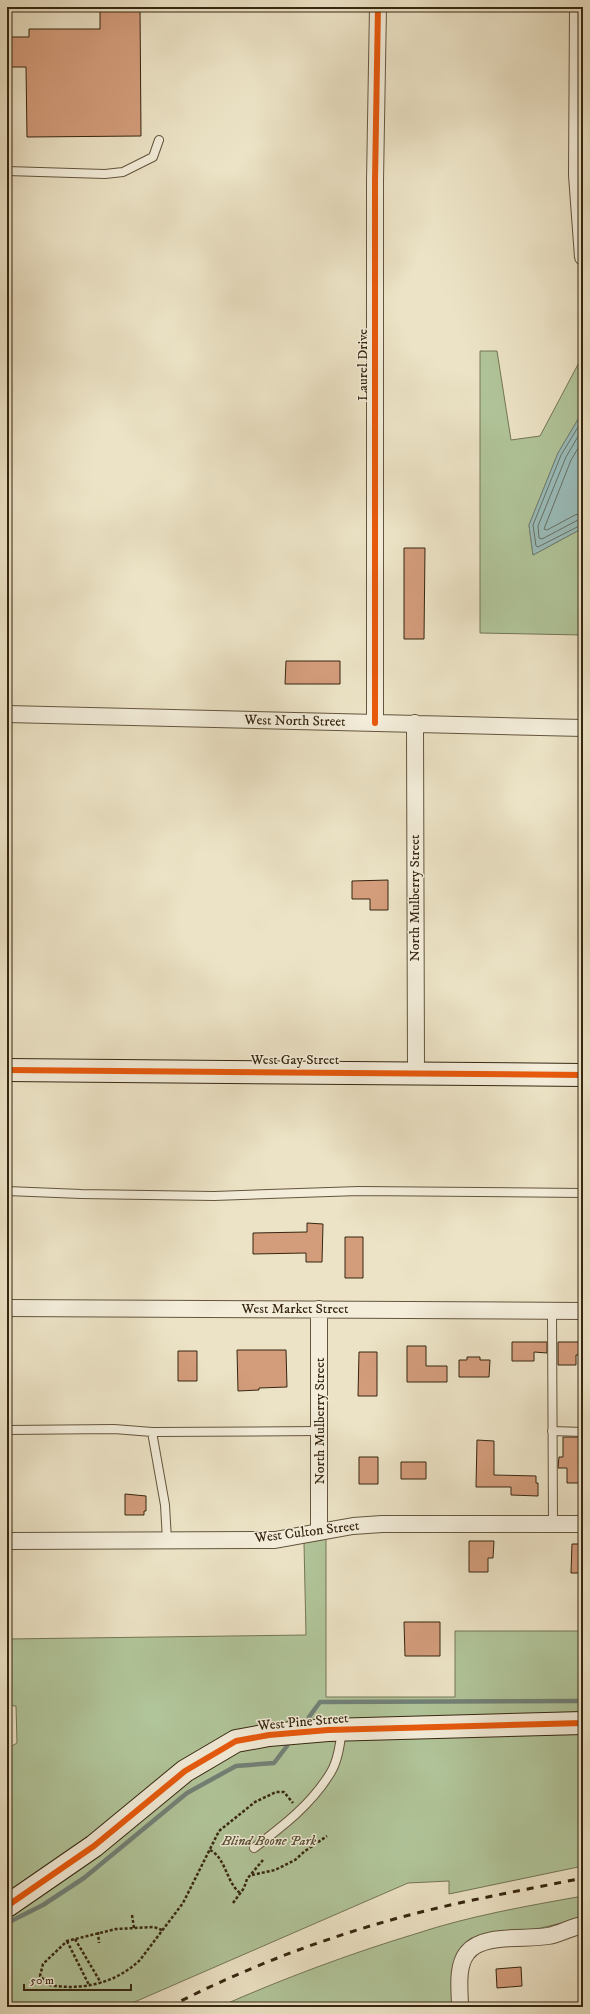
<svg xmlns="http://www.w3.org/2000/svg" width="590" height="2014" viewBox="0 0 590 2014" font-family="'IM FELL DW Pica',serif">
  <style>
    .green { fill: #b1c59a; stroke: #747656 }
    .water { fill: #9abdbb; stroke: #728177 }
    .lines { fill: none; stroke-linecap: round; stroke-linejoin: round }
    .shore { stroke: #687266; stroke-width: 1 }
    .stream { stroke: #728177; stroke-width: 4.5 }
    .building { fill: #d39c7b; stroke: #362611 }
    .lane-casing { stroke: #64553e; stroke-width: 10 }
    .street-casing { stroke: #64553e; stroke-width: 18 }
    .secondary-casing { stroke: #362611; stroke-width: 24 }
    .path { stroke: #362611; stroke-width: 2.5; stroke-dasharray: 3 2; stroke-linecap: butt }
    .lane { stroke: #f3edda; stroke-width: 8 }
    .street { stroke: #f3edda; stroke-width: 16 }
    .secondary { stroke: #f3edda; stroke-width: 22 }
    .rail { stroke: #362611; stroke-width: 3; stroke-dasharray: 7 7; stroke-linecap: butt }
    .cycleway-casing { stroke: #f3edda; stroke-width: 8 }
    .cycleway { stroke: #e8590c; stroke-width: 6 }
    .labels { text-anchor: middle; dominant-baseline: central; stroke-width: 3; stroke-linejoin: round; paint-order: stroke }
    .street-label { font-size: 14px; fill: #362611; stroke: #f3edda }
    .park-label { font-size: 14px; font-style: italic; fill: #554e33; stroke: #f3edda }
  </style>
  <rect width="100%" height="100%" fill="#ece3c6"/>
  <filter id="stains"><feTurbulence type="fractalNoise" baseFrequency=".005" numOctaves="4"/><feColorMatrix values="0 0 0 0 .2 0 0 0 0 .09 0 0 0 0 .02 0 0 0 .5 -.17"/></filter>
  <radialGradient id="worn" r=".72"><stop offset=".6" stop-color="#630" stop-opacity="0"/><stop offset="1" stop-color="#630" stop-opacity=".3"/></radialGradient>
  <path class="green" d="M480 351H497L511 440 540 436 583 355V411L558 453 529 525 533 555 583 528V635L480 633Z
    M326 1539V1697H455V1631H583V1715L288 1724 106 1824 7 1897V1749L17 1743 16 1706 7 1705V1639L306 1635 304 1543Z
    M583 1734V1866L449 1894V1881L408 1883 123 2007H7V1913L211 1764 235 1752 259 1745 367 1738Z
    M583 1896V1918L541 1928 514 1931 473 1941 454 2007H219C282 1979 349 1954 415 1934 469 1916 527 1906 583 1896Z"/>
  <path class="water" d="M583 411V528L533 555 529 525 558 453Z"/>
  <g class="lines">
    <path class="shore" d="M583 419 561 455 533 525 536 546 538 547 583 524
      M583 428 566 457 538 526 539 538 542 539 578 520 583 519
      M583 440 571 460 544 529 547 530 575 515 583 513"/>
    <path class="stream" d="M309 1717 320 1702 583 1701
      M7 1923 43 1905 84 1878 187 1793 236 1766 274 1763 287 1746"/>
  </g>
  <path class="building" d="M100 7H140L141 136 27 137 26 67H10L9 37H29V29H100Z
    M404 548H425L424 639H404Z
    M286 661H340V684H285Z
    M388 880V910H370V899H352V881Z
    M307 1223 323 1224 322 1262H306V1253L253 1254V1233L307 1232Z
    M345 1237H363V1278H345Z
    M512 1342H547V1353L534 1352V1361H512Z
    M558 1342H583V1355H576V1365H558Z
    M407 1346H426V1366H447V1382H407Z
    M237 1350H286L287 1387 259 1388V1390L238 1391Z
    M178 1351H197V1381H178Z
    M359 1352H377V1396H358Z
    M467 1357H480V1360H490L489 1377H459V1360H467Z
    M563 1437H582L583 1483H567V1468H558L559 1457H563Z
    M477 1440 494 1441V1475L536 1476V1483H538V1496L511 1495V1487H476Z
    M359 1457H378V1484H359Z
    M401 1462H426V1479H401Z
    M125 1494 146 1496V1511H144V1515H125Z
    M469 1541H494L493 1558H488V1572H469Z
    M572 1544H583V1573H571Z
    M404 1622H440V1656H405Z
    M521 1967 522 1986 497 1988 496 1969Z"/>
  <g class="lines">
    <defs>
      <path id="lane" d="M7 171 105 174 123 172 153 157 159 140
        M7 1191 81 1194 214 1196 359 1191 583 1193
        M552 1311 553 1524
        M7 1430 114 1429 152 1432 320 1431
        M552 1431 583 1432
        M152 1432 165 1505 167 1540
        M254 1848C283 1826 312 1804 331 1772 338 1760 340 1744 342 1730"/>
      <path id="street" d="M578 7 577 175 583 257
        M7 714 583 728
        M375 723V180L378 7
        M415 723 416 1073
        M7 1308 583 1311
        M319 1309V1532
        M7 1541 275 1540 353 1526 382 1524H583
        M460 2007C460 1991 456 1967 467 1953 482 1933 525 1940 548 1936 560 1934 571 1927 583 1925"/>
      <path id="secondary" d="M7 1070 583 1075
        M7 1906 94 1846 185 1771 236 1741 269 1735 328 1730 583 1723"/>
    </defs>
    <use href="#lane" class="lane-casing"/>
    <use href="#street" class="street-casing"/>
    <use href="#secondary" class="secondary-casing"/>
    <path class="path" d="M210 1850C226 1858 226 1882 240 1893
      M252 1875 275 1870 295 1860 305 1851 327 1836
      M233 1903 244 1888 247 1879 263 1860
      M132 1915 134 1928
      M162 1930 154 1927 116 1929 67 1941 43 1964 40 1976 50 1985C82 1991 116 1983 140 1960L183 1903 219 1831 255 1802 276 1792H284L293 1803
      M98 1932 99 1943
      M75 1939 101 1983
      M67 1941 89 1985"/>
    <use href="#lane" class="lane"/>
    <use href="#street" class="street"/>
    <use href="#secondary" class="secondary"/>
    <path class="rail" d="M169 2007C235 1973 305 1945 377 1924 444 1904 514 1892 583 1878"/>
    <defs>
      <path id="cycleway" d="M375 723V180L378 7
        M7 1070 583 1075
        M7 1906 94 1846 185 1771 236 1741 269 1735 328 1730 583 1723"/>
    </defs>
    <use href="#cycleway" class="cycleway-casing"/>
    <use href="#cycleway" class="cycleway"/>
  </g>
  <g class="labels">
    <g class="street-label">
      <text transform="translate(363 365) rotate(-90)">Laurel Drive</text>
      <text transform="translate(295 721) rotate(1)">West North Street</text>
      <text transform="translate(415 898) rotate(-90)">North Mulberry Street</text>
      <text x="295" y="1060">West Gay Street</text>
      <text x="295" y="1309">West Market Street</text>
      <text transform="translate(320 1421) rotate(-90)">North Mulberry Street</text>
      <text transform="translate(307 1532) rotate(-7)">West Culton Street</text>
      <text transform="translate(303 1722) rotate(-5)">West Pine Street</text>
    </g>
    <g class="park-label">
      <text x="269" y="1841">Blind Boone Park</text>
    </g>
  </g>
  <rect width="590" height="2014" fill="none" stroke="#ece3c6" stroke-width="24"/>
  <rect x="8" y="8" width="574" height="1998" fill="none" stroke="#362611" stroke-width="2"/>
  <rect x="12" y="12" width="566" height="1990" fill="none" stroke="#362611"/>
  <path d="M24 1984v6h107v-6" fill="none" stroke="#362611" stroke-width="2"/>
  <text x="30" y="1984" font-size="12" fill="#362611" stroke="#f3edda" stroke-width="3" paint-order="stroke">50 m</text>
  <rect width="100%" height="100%" filter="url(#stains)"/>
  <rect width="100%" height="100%" fill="url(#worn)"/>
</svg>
